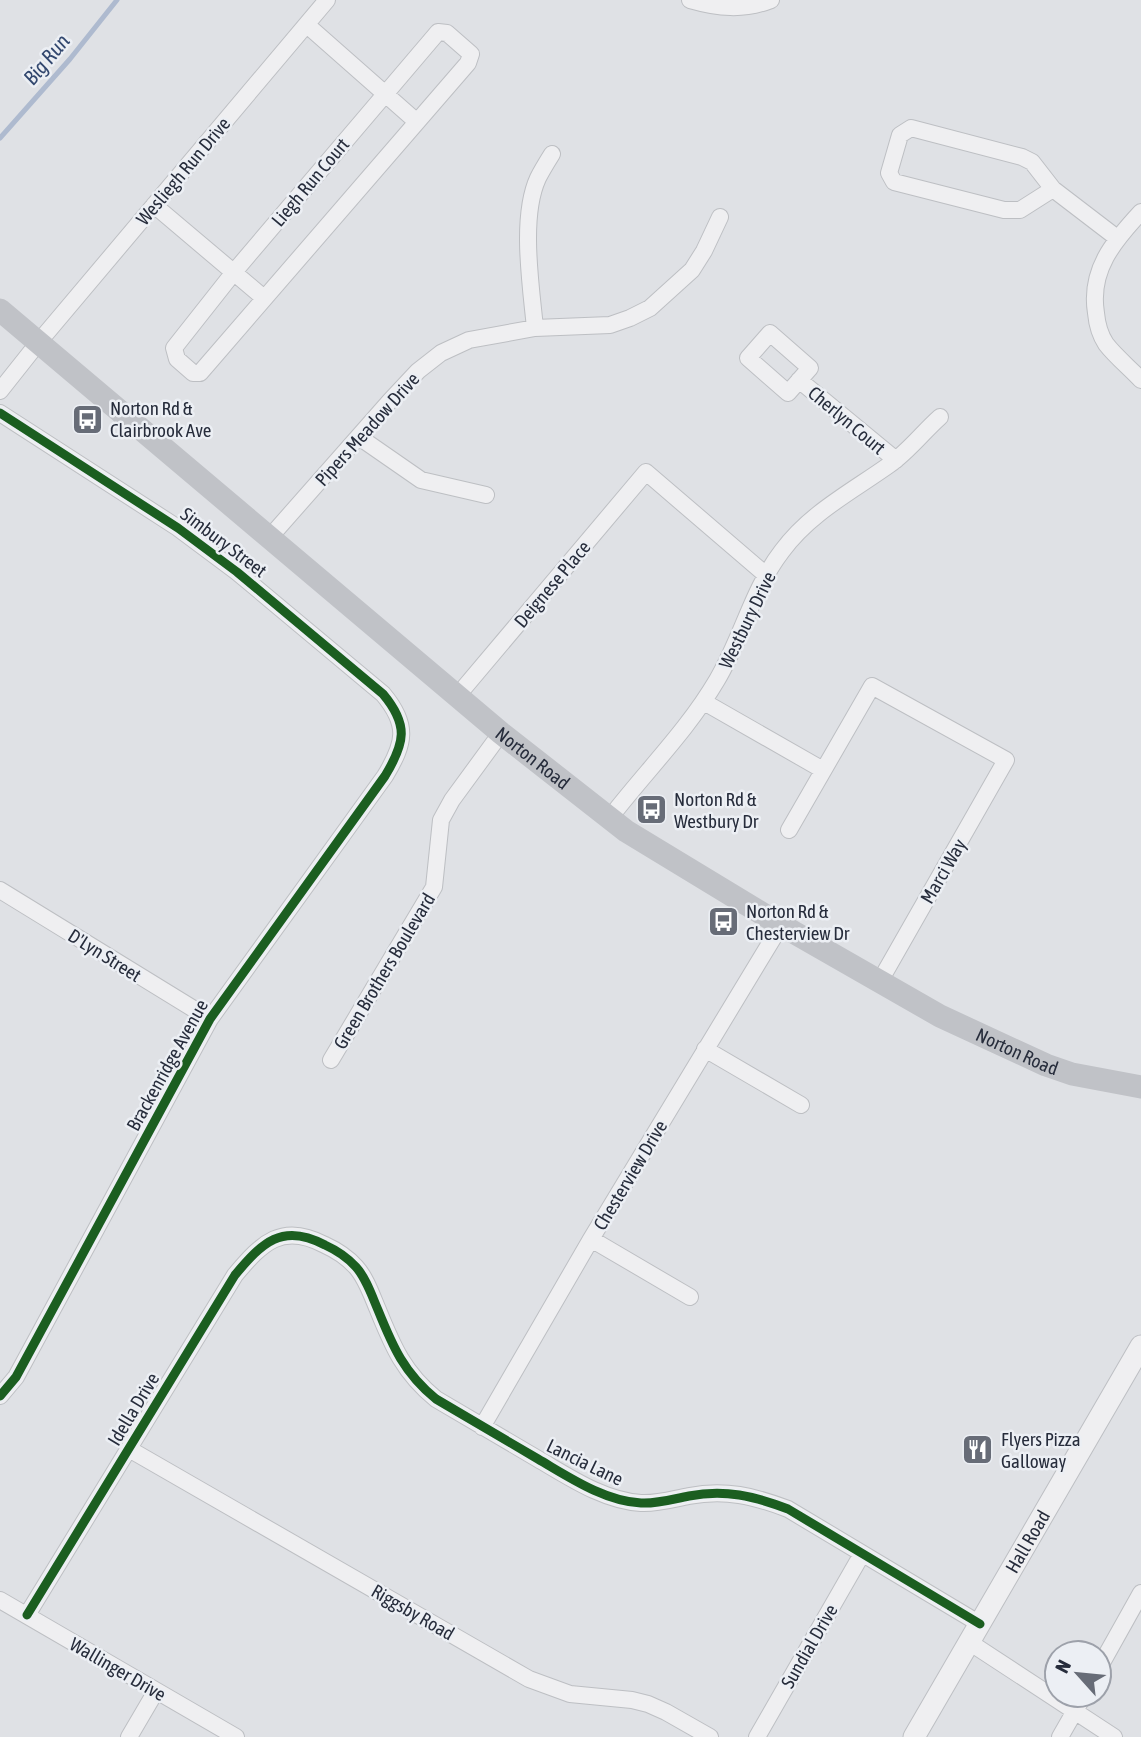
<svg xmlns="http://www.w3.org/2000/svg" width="1141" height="1737" viewBox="0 0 1141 1737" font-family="'Asap Condensed',sans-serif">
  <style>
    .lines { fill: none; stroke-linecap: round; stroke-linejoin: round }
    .stream { stroke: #aebacf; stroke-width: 5 }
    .minor-casing { stroke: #bdbfc3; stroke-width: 18 }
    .tertiary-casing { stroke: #bdbfc3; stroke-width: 23 }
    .minor { stroke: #efeff1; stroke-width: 16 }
    .tertiary { stroke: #efeff1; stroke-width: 21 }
    .secondary { stroke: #c0c2c7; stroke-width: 23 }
    .cycleway-casing { stroke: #eceff4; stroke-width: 13 }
    .cycleway { stroke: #1b5e20; stroke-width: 9 }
    .labels { text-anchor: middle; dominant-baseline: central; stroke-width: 5; stroke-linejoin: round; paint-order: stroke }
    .street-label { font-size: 19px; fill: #272d3c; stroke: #eceff4 }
    .poi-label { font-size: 19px; fill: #272d3c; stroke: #eceff4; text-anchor: start }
    .water-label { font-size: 21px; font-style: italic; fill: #33486f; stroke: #eceff4 }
  </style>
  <rect width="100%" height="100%" fill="#dfe1e5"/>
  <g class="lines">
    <path class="stream" d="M0 138 70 59 117 0"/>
    <defs>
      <path id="minor" d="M690 0C718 8 743 11 771 0
        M307 25 417 122
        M438 32 447 33 471 54 468 63 200 373H193L177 359 174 348 234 272Z
        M1053 189 1020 210H1004L894 182 889 173 900 135 911 128 1022 157 1032 162 1053 189 1117 238
        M154 205 264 298
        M1141 212C1114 241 1089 270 1096 313 1097 324 1100 335 1106 344 1116 357 1130 368 1141 380
        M535 328C531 286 520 217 538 178 542 170 547 162 552 154
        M770 333 810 368 788 393 748 358Z
        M799 380 896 460
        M0 391 38 343 327 0
        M0 413 178 528 237 572 383 694C409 725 405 743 385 776L210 1019 16 1377 0 1396
        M359 437 421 480 486 495
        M270 537 389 402 418 371 441 353 469 340 535 328 610 325 630 318 650 308 692 270 704 251 720 217
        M458 695 646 472 766 575
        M704 702 823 770
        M609 819C645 772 687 731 717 680 742 638 752 590 782 551 810 513 851 492 889 465 908 452 923 432 940 417
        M789 830 872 686 1006 760 880 981
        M0 890 210 1019
        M705 1049 801 1105
        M331 1060 434 887 441 820 452 800 501 733
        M591 1239 690 1297
        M482 1427 591 1239 781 925
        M129 1449 529 1679 570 1694 632 1700 648 1704 666 1712 710 1737
        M0 1600 236 1737
        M27 1615 235 1275C262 1243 282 1222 325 1245 336 1250 347 1257 356 1267 366 1278 372 1296 378 1310 393 1347 404 1373 436 1399 470 1419 504 1439 538 1459 569 1477 604 1501 641 1503 657 1504 673 1499 689 1496 725 1489 754 1496 788 1509L980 1624
        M969 1642 1114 1737
        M1099 1668 1141 1593
        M129 1737 156 1691
        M757 1737 862 1554
        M1060 1737 1084 1695"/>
      <g id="tertiary">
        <path id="s1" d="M914 1737 1141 1346"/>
      </g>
    </defs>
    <use href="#minor" class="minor-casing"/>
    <use href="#tertiary" class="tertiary-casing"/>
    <use href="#minor" class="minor"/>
    <use href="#tertiary" class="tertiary"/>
    <path class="secondary" id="s2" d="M0 310 501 733 626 831 781 925 940 1016 1046 1065 1072 1074 1141 1087"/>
    <defs>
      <path id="cycleway" d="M0 413 178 528 237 572 383 694C409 725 405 743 385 776L210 1019 16 1377 0 1396
        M27 1615 235 1275C262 1243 282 1222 325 1245 336 1250 347 1257 356 1267 366 1278 372 1296 378 1310 393 1347 404 1373 436 1399 470 1419 504 1439 538 1459 569 1477 604 1501 641 1503 657 1504 673 1499 689 1496 725 1489 754 1496 788 1509L980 1624"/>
    </defs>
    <use href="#cycleway" class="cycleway-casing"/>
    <use href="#cycleway" class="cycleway"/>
  </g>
  <defs>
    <symbol id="bus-square" viewBox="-11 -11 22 22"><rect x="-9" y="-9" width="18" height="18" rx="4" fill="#676c77" stroke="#eceff4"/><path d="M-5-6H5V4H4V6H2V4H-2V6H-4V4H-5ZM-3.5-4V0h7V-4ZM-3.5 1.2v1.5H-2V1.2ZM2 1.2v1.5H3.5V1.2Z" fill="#fff"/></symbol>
    <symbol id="restaurant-square" viewBox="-11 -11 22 22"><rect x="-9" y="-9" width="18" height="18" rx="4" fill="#676c77" stroke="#eceff4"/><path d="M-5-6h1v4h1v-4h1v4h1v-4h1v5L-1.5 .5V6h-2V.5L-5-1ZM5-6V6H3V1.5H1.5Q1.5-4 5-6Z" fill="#fff"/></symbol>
  </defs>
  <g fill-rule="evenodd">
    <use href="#bus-square" x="70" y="402" width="35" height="35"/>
    <use href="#bus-square" x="634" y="792" width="35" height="35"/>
    <use href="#bus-square" x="706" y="904" width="35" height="35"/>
    <use href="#restaurant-square" x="960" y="1432" width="35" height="35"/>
  </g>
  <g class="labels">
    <g class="street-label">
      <text transform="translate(183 171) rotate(-50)">Wesliegh Run Drive</text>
      <text transform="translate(310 182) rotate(-50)">Liegh Run Court</text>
      <text transform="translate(847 420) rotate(40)">Cherlyn Court</text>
      <text transform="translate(367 429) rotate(-48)">Pipers Meadow Drive</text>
      <text transform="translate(224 542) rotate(37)">Simbury Street</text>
      <text transform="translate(552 584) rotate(-50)">Deignese Place</text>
      <text transform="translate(747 620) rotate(-64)">Westbury Drive</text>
      <text stroke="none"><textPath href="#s2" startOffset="696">Norton Road</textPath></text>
      <text transform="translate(943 871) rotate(-60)">Marci Way</text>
      <text transform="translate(105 955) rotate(32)">D'Lyn Street</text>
      <text transform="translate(384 971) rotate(-59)">Green Brothers Boulevard</text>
      <text stroke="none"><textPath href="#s2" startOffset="1264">Norton Road</textPath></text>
      <text transform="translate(167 1065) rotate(-61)">Brackenridge Avenue</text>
      <text transform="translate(630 1175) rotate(-59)">Chesterview Drive</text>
      <text transform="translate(133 1409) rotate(-59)">Idella Drive</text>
      <text transform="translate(585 1462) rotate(26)">Lancia Lane</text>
      <text stroke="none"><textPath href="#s1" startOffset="226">Hall Road</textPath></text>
      <text transform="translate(413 1612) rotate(30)">Riggsby Road</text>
      <text transform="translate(809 1646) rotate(-60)">Sundial Drive</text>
      <text transform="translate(118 1669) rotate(30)">Wallinger Drive</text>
    </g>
    <g class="poi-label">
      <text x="110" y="408">Norton Rd &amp;<tspan x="110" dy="22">Clairbrook Ave</tspan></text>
      <text x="674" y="799">Norton Rd &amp;<tspan x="674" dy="22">Westbury Dr</tspan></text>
      <text x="746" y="911">Norton Rd &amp;<tspan x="746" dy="22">Chesterview Dr</tspan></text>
      <text x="1001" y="1439">Flyers Pizza<tspan x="1001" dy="22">Galloway</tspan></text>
    </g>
    <g class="water-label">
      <text transform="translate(46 59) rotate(-50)">Big Run</text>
    </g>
  </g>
  <g transform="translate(1078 1674) rotate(297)"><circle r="33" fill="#eceff4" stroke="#9da1aa" stroke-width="2"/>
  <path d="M0-5L12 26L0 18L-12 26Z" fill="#676c77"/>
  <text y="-10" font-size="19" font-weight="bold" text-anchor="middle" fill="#272d3c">N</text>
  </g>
</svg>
